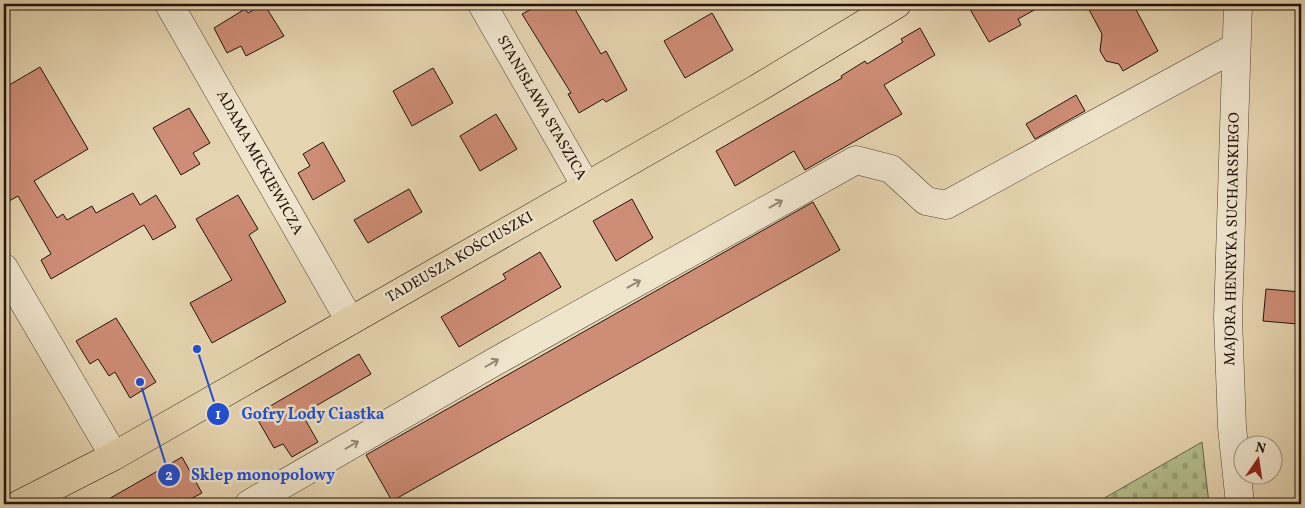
<svg xmlns="http://www.w3.org/2000/svg" width="1305" height="508" viewBox="0 0 1305 508" font-family="Vollkorn,serif">
  <style>
    .cemetery { fill: url(#cemetery-stones); stroke: #6a684c }
    .building { fill: #ce8d76; stroke: #21120c }
    .lines { fill: none; stroke-linecap: round; stroke-linejoin: round }
    .minor-casing { stroke: #524335; stroke-width: 29 }
    .major-casing { stroke: #21120c; stroke-width: 29 }
    .minor { stroke: #efe4cc; stroke-width: 28 }
    .major { stroke: #e6d5b1; stroke-width: 28 }
    .oneway { stroke: #928676 }
    .labels { text-anchor: middle; dominant-baseline: central; stroke-width: 5; stroke-linejoin: round; paint-order: stroke }
    .street-label { font-size: 15px; fill: #21120c; stroke: #efe4cc }
    .leader { fill: none; stroke: #1d4ed8; stroke-width: 2 }
    .callout-dot { fill: #1d4ed8; stroke: #efe4cc; stroke-width: 2 }
    .mark-label { font-size: 15px; text-anchor: middle; font-weight: bold; fill: #fff }
    .callout-label { font-size: 16px; text-anchor: middle; font-weight: bold; fill: #1d4ed8; stroke: #efe4cc; stroke-width: 5; stroke-linejoin: round; paint-order: stroke }
  </style>
  <defs>
    <pattern id="cemetery-stones" width="16" height="16" patternUnits="userSpaceOnUse" patternTransform="scale(1.25)"><rect width="16" height="16" fill="#b4bd8d"/><path d="M2 7V4a2 2 0 0 1 4 0v3zM10 15v-3a2 2 0 0 1 4 0v3z" fill="#9aa178"/></pattern>
  </defs>
  <rect width="100%" height="100%" fill="#e6d5b1"/>
  <filter id="stains"><feTurbulence type="fractalNoise" baseFrequency=".004" numOctaves="4"/><feColorMatrix values="0 0 0 0 .2 0 0 0 0 .09 0 0 0 0 .02 0 0 0 .5 -.17"/></filter>
  <radialGradient id="worn" r=".72"><stop offset=".6" stop-color="#630" stop-opacity="0"/><stop offset="1" stop-color="#630" stop-opacity=".3"/></radialGradient>
  <path class="cemetery" d="M1202 442 1209 504H1094Z"/>
  <path class="building" d="M264 4 284 36 246 56 241 46 227 53 214 28 245 9 248 13Z
    M541 4H572L601 54 606 51 627 90 606 102 603 99 579 113 568 94 571 93 522 14Z
    M967 4H1045L1018 19 1021 25 989 42Z
    M1086 4H1133L1158 51 1123 71 1119 64 1106 61 1100 51 1102 34Z
    M712 13 733 50 685 78 664 41Z
    M920 28 935 55 884 85 902 114 805 170 794 151 735 186 716 151 842 78 841 76 865 61 867 64 903 42 901 39Z
    M40 67 88 149 34 181 57 218 63 214 67 220 92 206 96 213 133 193 140 205 156 195 176 227 153 240 144 225 51 279 41 260 51 254 18 196 4 204V88Z
    M433 68 453 103 412 126 393 91Z
    M1076 95 1085 111 1035 139 1026 124Z
    M189 108 210 143 193 153 200 164 181 175 153 128Z
    M496 114 517 149 480 171 460 136Z
    M323 142 345 181 313 200 298 173 310 166 303 154Z
    M409 189 422 212 368 243 354 220Z
    M238 195 258 229 249 235 286 302 212 343 190 303 232 280 196 219Z
    M632 199 653 238 616 261 593 221Z
    M813 202 840 250 392 501 366 455Z
    M540 252 561 287 459 347 441 317 506 279 503 274Z
    M1266 289 1301 292 1298 324 1263 321Z
    M116 318 156 382 130 398 115 372 109 376 98 359 90 364 76 341Z
    M359 354 371 374 302 414 318 442 292 457 283 444 274 448 255 415Z
    M182 457 202 493 181 504H100Z"/>
  <g class="lines">
    <defs>
      <path id="minor" d="M169 4 350 321
        M482 4 586 186
        M1238 4 1228 318 1232 427 1240 504
        M4 268 114 456
        M249 504 496 361 856 160 891 169 926 201 946 205 1236 47"/>
      <path id="major" d="M20 504 114 456 758 88 897 4"/>
    </defs>
    <use href="#minor" class="minor-casing"/>
    <use href="#major" class="major-casing"/>
    <use href="#minor" class="minor"/>
    <use href="#major" class="major"/>
  </g>
  <defs><path id="oneway-shaft" d="M-6 0H5M1.5-3L5.5 0L1.5 3" fill="none" stroke-width="1.6" stroke-linecap="round" stroke-linejoin="round" transform="scale(1.25)"/></defs>
  <g class="oneway">
    <use href="#oneway-shaft" transform="translate(776 204) rotate(-29)"/>
    <use href="#oneway-shaft" transform="translate(634 284) rotate(-29)"/>
    <use href="#oneway-shaft" transform="translate(492 363) rotate(-30)"/>
    <use href="#oneway-shaft" transform="translate(352 445) rotate(-30)"/>
  </g>
  <g class="labels">
    <g class="street-label">
      <text transform="translate(541 108) rotate(60)">STANISŁAWA STASZICA</text>
      <text transform="translate(259 163) rotate(61)">ADAMA MICKIEWICZA</text>
      <text transform="translate(1233 239) rotate(-89)">MAJORA HENRYKA SUCHARSKIEGO</text>
      <text transform="translate(460 258) rotate(-30)">TADEUSZA KOŚCIUSZKI</text>
    </g>
  </g>
  <path class="leader" d="M197 349L218 414M140 382L169 475"/>
  <g class="callout-dot">
    <circle cx="197" cy="349" r="5"/>
    <circle cx="140" cy="382" r="5"/>
    <circle cx="218" cy="414" r="12"/>
    <circle cx="169" cy="475" r="12"/>
  </g>
  <g class="mark-label">
    <text x="218" y="419">1</text>
    <text x="169" y="480">2</text>
  </g>
  <g class="callout-label">
    <text x="313" y="419">Gofry Lody Ciastka</text>
    <text x="263" y="480">Sklep monopolowy</text>
  </g>
  <rect width="1305" height="508" fill="none" stroke="#e6d5b1" stroke-width="20"/>
  <rect x="5" y="5" width="1295" height="498" fill="none" stroke="#21120c" stroke-width="2.5"/>
  <rect x="10" y="10" width="1285" height="488" fill="none" stroke="#21120c"/>
  <g transform="translate(1258 460) rotate(13)"><circle r="24" fill="#efe4cc" stroke="#9d907f"/>
  <path d="M0-4L9 19L0 12L-9 19Z" fill="#8f2418"/>
  <text y="-8" font-size="14" font-weight="bold" text-anchor="middle" fill="#21120c">N</text>
  </g>
  <rect width="100%" height="100%" filter="url(#stains)"/>
  <rect width="100%" height="100%" fill="url(#worn)"/>
</svg>
